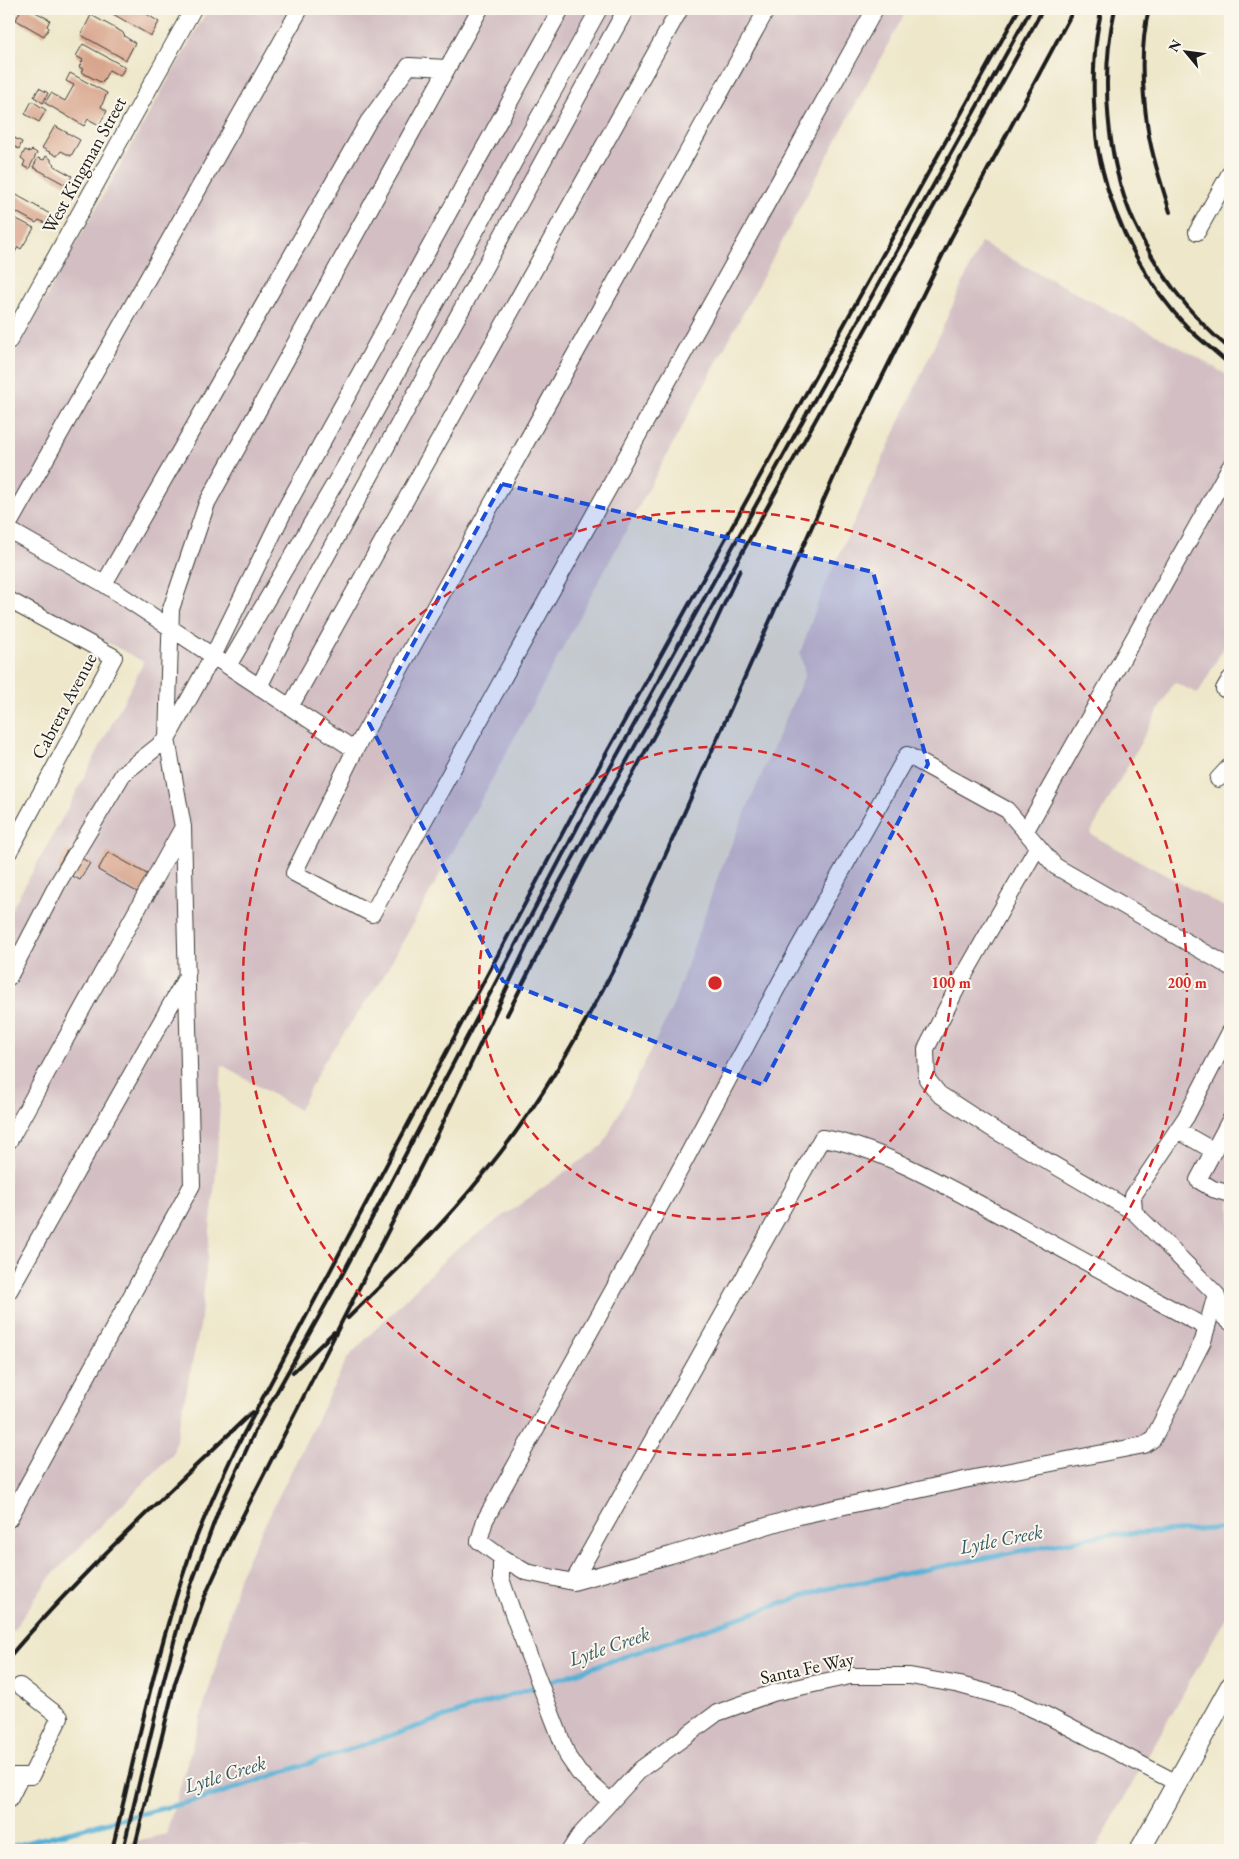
<svg xmlns="http://www.w3.org/2000/svg" width="1239" height="1859" viewBox="0 0 1239 1859" font-family="'EB Garamond',serif">
  <style>
    .industrial { fill: #d2bec3 }
    .lines { fill: none; stroke-linecap: round; stroke-linejoin: round }
    .stream { stroke: #58b1d5; stroke-width: 5 }
    .building { fill: #d8a48c }
    .minor-casing { stroke: #3c3a36; stroke-width: 18 }
    .major-casing { stroke: #3c3a36; stroke-width: 22 }
    .minor { stroke: #fff; stroke-width: 16 }
    .major { stroke: #fff; stroke-width: 20 }
    .rail { stroke: #1c1c1c; stroke-width: 4 }
    .marked { fill: #1d4ed8; fill-opacity: 0.2; stroke: #1d4ed8; stroke-width: 4; stroke-dasharray: 10 6; stroke-linejoin: round }
    .ring { fill: none; stroke: #d62828; stroke-width: 2.5; stroke-dasharray: 9 6 }
    .labels { text-anchor: middle; dominant-baseline: central; stroke-width: 4; stroke-linejoin: round; paint-order: stroke }
    .street-label { font-size: 19px; fill: #1c1c1c; stroke: #fbf7ec }
    .water-label { font-size: 20px; font-style: italic; fill: #345866; stroke: #fbf7ec }
    .centre { fill: #d62828; stroke: #fbf7ec; stroke-width: 2.5 }
    .ring-label { font-size: 15px; text-anchor: middle; font-weight: bold; fill: #d62828; stroke: #fbf7ec; stroke-width: 4; stroke-linejoin: round; paint-order: stroke }
  </style>
  <rect width="100%" height="100%" fill="#fbf7ec"/>
  <filter id="ink" filterUnits="userSpaceOnUse"><feTurbulence type="fractalNoise" baseFrequency=".02" numOctaves="2"/><feDisplacementMap in="SourceGraphic" scale="10" xChannelSelector="R" yChannelSelector="G"/><feConvolveMatrix kernelMatrix="1 2 1 2 8 2 1 2 1" color-interpolation-filters="sRGB"/></filter>
  <filter id="wash" filterUnits="userSpaceOnUse"><feTurbulence type="fractalNoise" baseFrequency=".0096" numOctaves="4" result="noise"/><feDisplacementMap in="SourceGraphic" scale="20" xChannelSelector="R" yChannelSelector="G"/><feGaussianBlur stdDeviation="1.12" result="paint"/><feColorMatrix in="noise" values="0 0 0 0 0 0 0 0 0 0 0 0 0 0 0 0 0 1.4 0 .05"/><feComposite in="paint" operator="in"/></filter>
  <g filter="url(#wash)">
    <rect width="100%" height="100%" fill="#eee7ca"/>
    <path class="industrial" d="M208 9H907L461 837 382 979 323 1063 299 1110 222 1065 216 1173 200 1326 173 1454 50 1577 9 1637V914L69 806 144 662 9 590V363Z
      M981 243 1194 355 1230 377V636L1198 694 1174 682 1090 834 1230 910V1610L1095 1850H99L166 1834 219 1655 240 1574 348 1357 450 1254 603 1145 672 1008 720 871 805 674 800 653 822 592Z"/>
    <g class="lines">
      <path class="stream" d="M9 1847 212 1796 821 1590 1102 1535 1230 1528"/>
    </g>
    <g id="blocks">
      <path class="building" d="M21 9H30L50 20 47 26 49 28 44 36 16 20Z
        M116 9H139L159 22 151 36 113 14Z
        M91 15 122 32 125 35 124 36 135 43 126 60 81 35Z
        M83 44 125 67 120 76 109 70 102 83 81 72 83 69 79 67 83 60 76 56Z
        M70 73 107 93 101 107 107 111 99 125 88 119 84 126 45 103 51 93 65 101 74 85 66 81Z
        M39 88 48 93 43 103 34 97Z
        M32 101 46 110 39 122 25 114Z
        M55 126 80 140 71 156 61 151 57 156 42 148Z
        M9 135 22 142 19 149 9 144Z
        M25 150 30 152 32 150 37 153 29 169 23 166 25 161 21 158Z
        M46 156 51 159V162L55 164 54 166 72 176 66 185 33 167 38 158 44 160Z
        M13 193 50 214 45 223 39 220 36 223 9 208V200Z
        M9 215 34 228 21 249 18 247 14 254 9 252Z
        M67 850 90 863 80 880 57 868Z
        M108 852 163 883 153 901 98 870Z"/>
    </g>
  </g>
  <g filter="url(#ink)">
    <use href="#blocks" fill-opacity="0" stroke="#3c3a36" stroke-width="1"/>
    <g class="lines">
      <defs>
        <path id="minor" d="M767 9 355 750 294 873 372 914 875 9
          M1197 232 1230 173
          M9 341 193 9
          M9 524 300 9
          M9 530 104 584
          M9 600 114 657 9 852
          M228 666 345 466 599 9
          M259 687 303 599 626 9
          M1224 689 1230 679
          M290 707 680 9
          M355 750 104 584 368 122 409 66 447 68
          M1218 779 1230 766
          M1025 832 1230 467
          M1038 846 959 984 926 1049 927 1079 939 1094 991 1128 1134 1212
          M9 977 58 883 123 774 167 739 216 650 284 511 561 9
          M1230 1032 1186 1117 1133 1196 1134 1212 1216 1294 1224 1317 1230 1322
          M1230 1120 1198 1180 1213 1189 1230 1194
          M1177 1130 1214 1151
          M9 1141 183 827
          M9 1291 187 976
          M1216 1294 1203 1341 1153 1439 1144 1445 964 1480 799 1516 671 1555 573 1582 526 1572 501 1557 479 1541 485 1520 670 1188 798 949 907 755 1007 810 1055 866 1230 967
          M9 1519 192 1185 183 827 167 739 171 609 207 503 480 9
          M501 1557V1579L516 1622 568 1757 579 1773 611 1802
          M573 1582 822 1138C877 1146 946 1186 996 1213 1066 1251 1136 1290 1207 1328
          M9 1776H31L60 1717 20 1686
          M9 1800 21 1776
          M570 1850 579 1836 641 1769 717 1713 773 1693 850 1676H910L960 1685 1011 1699 1044 1714 1177 1783"/>
        <path id="major" d="M1140 1850 1230 1687"/>
      </defs>
      <use href="#minor" class="minor-casing"/>
      <use href="#major" class="major-casing"/>
      <use href="#minor" class="minor"/>
      <use href="#major" class="major"/>
      <path class="rail" d="M1102 9C1094 39 1093 72 1094 103 1095 125 1096 147 1102 168 1116 227 1147 286 1190 330 1203 342 1217 353 1230 365
        M1115 9C1100 75 1106 160 1134 222 1155 268 1191 318 1230 349
        M1149 9C1139 48 1142 91 1148 130 1152 158 1162 185 1170 212
        M507 1015 584 863 712 630 740 570
        M348 1318C396 1271 444 1224 486 1171 539 1106 580 1033 619 959L846 450 951 238 1074 9
        M293 1372 334 1332
        M9 1657C83 1570 169 1492 252 1412
        M112 1850C136 1752 156 1652 189 1557 202 1521 218 1486 234 1452L570 819 1019 9
        M123 1850 164 1679 184 1604 219 1509 256 1429 341 1277 579 824 1031 9
        M134 1850 175 1683 204 1598 231 1539 439 1131 542 914 1043 9"/>
    </g>
  </g>
  <path class="marked" d="M502 484 873 572 928 764 763 1085 503 981 369 723Z"/>
  <g class="ring">
    <circle cx="715" cy="983" r="236"/>
    <circle cx="715" cy="983" r="472"/>
  </g>
  <g class="labels">
    <g class="street-label">
      <text transform="translate(84 165) rotate(-61)">West Kingman Street</text>
      <text transform="translate(64 706) rotate(-62)">Cabrera Avenue</text>
      <text transform="translate(807 1668) rotate(-12)">Santa Fe Way</text>
    </g>
    <g class="water-label">
      <text transform="translate(1001 1539) rotate(-11)">Lytle Creek</text>
      <text transform="translate(609 1646) rotate(-19)">Lytle Creek</text>
      <text transform="translate(225 1774) rotate(-17)">Lytle Creek</text>
    </g>
  </g>
  <circle cx="715" cy="983" r="8" class="centre"/>
  <g class="ring-label">
    <text x="951" y="988">100 m</text>
    <text x="1187" y="988">200 m</text>
  </g>
  <rect width="1239" height="1859" fill="none" stroke="#fbf7ec" stroke-width="30"/>
  <g transform="translate(1186 52) rotate(299)" stroke="#fbf7ec" stroke-width="4" paint-order="stroke">
  <path d="M0-4L9 19L0 12L-9 19Z" fill="#1c1c1c"/>
  <text y="-8" font-size="14" font-weight="bold" text-anchor="middle" fill="#1c1c1c">N</text>
  </g>
</svg>
